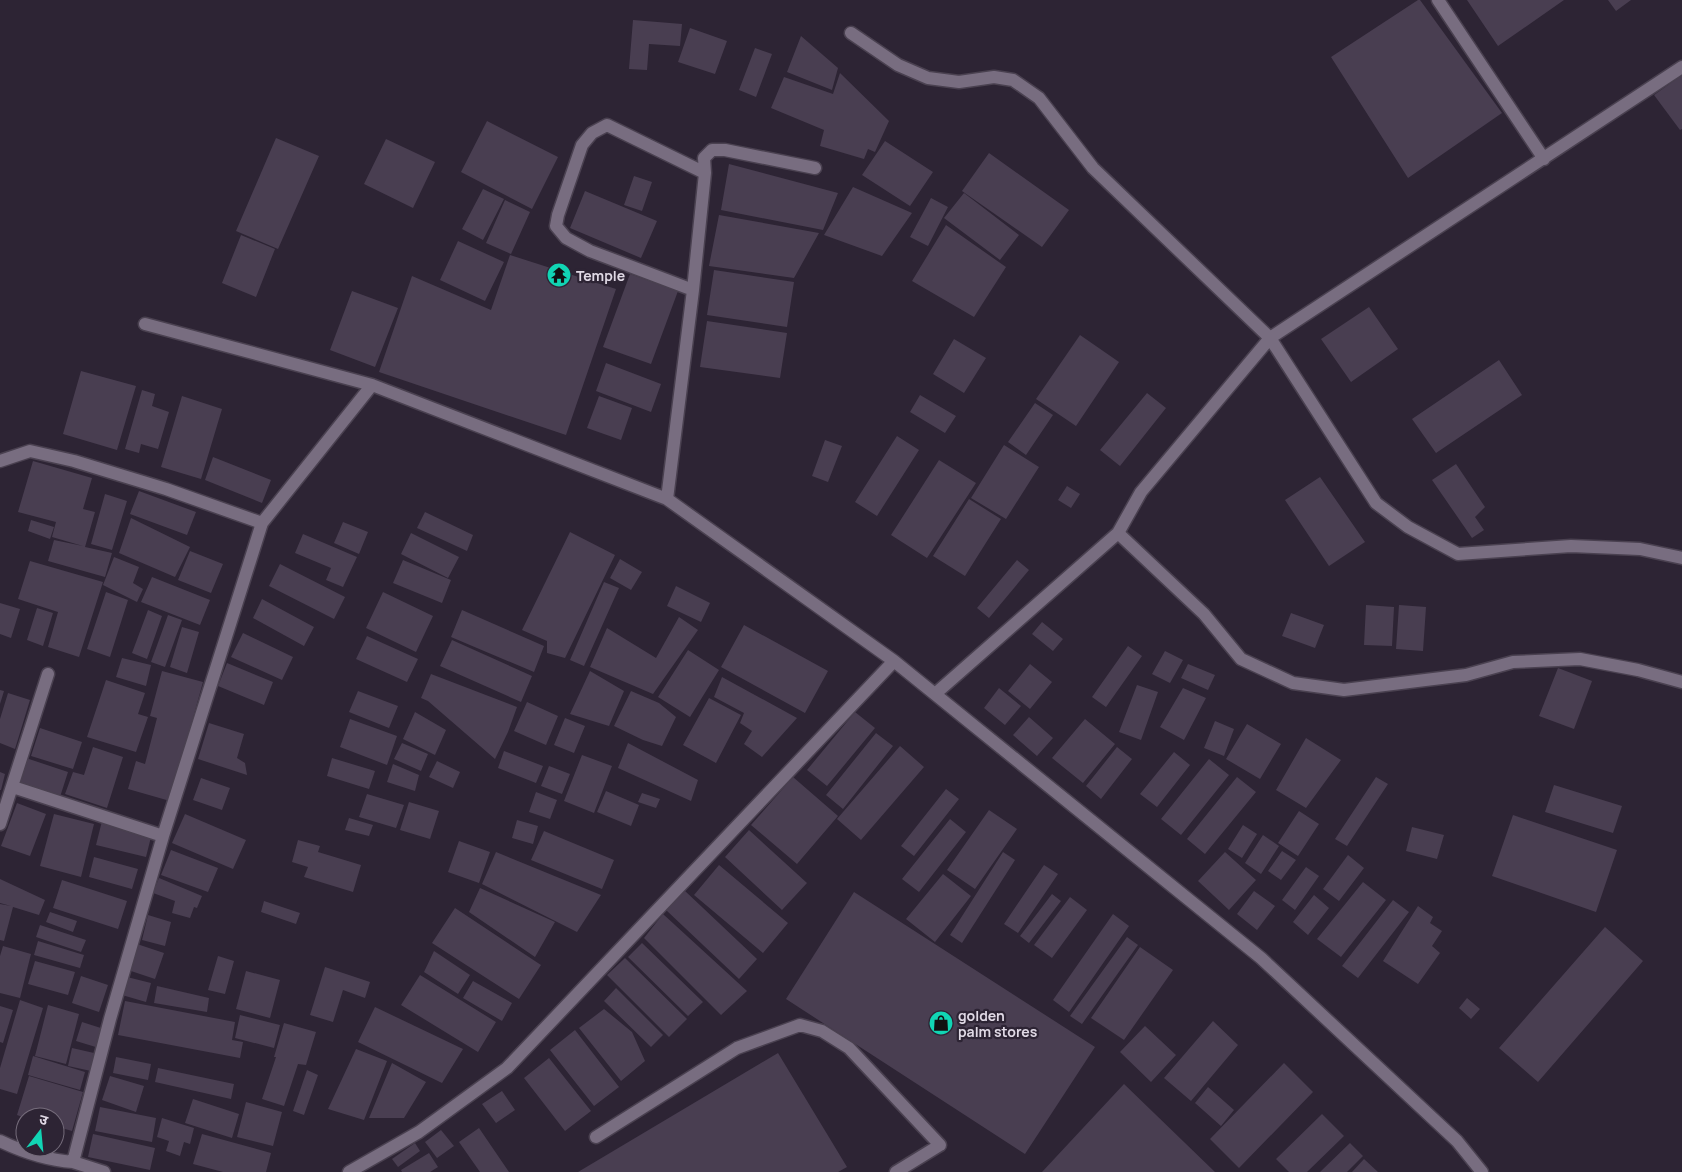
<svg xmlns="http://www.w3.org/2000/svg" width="1682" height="1172" viewBox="0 0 1682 1172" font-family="Manrope,'Noto Sans Devanagari',sans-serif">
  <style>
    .building { fill: #493e51 }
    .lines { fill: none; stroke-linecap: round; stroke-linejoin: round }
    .minor-casing { stroke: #4a4150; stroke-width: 15 }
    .minor { stroke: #786d80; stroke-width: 12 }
    .labels { text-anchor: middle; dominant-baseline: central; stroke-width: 4.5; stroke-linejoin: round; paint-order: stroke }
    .poi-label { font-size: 14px; font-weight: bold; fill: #e0d9e5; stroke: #2d2434; text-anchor: start }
  </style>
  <rect width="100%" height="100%" fill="#2d2434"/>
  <path class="building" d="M1418 0H1420L1502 113 1408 178 1331 57Z
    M1467 0H1564L1498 46Z
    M1608 0H1631L1616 11Z
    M633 20 682 24 680 46 649 44 647 70 629 69Z
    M690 28 727 41 715 74 678 62Z
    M801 36 838 68 832 90 787 72Z
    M755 48 772 54 756 97 739 90Z
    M840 73 889 121 875 152 868 149 864 159 820 146 824 130 771 108 784 77 833 94Z
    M1682 75V129L1680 130 1654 95Z
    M487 121 558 157 532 209 461 172Z
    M276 138 319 156 278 249 236 231Z
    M386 139 435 162 413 208 364 184Z
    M885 141 933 172 910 206 862 175Z
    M989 153 1069 210 1042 247 962 191Z
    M729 164 838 193 823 230 721 210Z
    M634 176 652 182 642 211 624 205Z
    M853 187 912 213 882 256 824 235Z
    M483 189 504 199 483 240 462 229Z
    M585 191 657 221 641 258 570 228Z
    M964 193 1019 235 1000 260 944 218Z
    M931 198 948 207 928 246 910 237Z
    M505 200 530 212 511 254 486 243Z
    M719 215 819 233 794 278 709 266Z
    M946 225 1006 267 974 317 912 281Z
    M241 235 275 249 256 297 222 283Z
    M458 241 504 262 485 301 440 280Z
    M510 255 616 289 566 435 379 372 412 276 491 310Z
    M714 270 794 282 787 327 707 315Z
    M630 274 678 291 651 364 603 347Z
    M352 291 398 308 375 367 330 350Z
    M1369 307 1398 349 1351 382 1321 339Z
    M707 321 787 333 780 378 700 367Z
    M1080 335 1119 362 1076 426 1036 399Z
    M954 339 986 358 964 393 933 374Z
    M1499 360 1522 395 1436 453 1412 419Z
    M606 363 661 384 651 412 596 391Z
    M81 371 136 386 117 450 63 434Z
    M142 390 155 394 152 406 169 412 158 449 141 444 139 453 125 449Z
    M1147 393 1166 408 1120 466 1100 450Z
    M920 395 956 416 945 433 910 412Z
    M182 396 222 409 201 479 161 467Z
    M599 396 632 408 621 440 587 428Z
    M1035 403 1053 415 1026 455 1008 442Z
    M897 436 919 450 877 516 855 502Z
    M825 440 842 446 828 482 812 476Z
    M1004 445 1039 467 1006 519 971 498Z
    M213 457 271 480 262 503 205 480Z
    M939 460 976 483 927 558 891 535Z
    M33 461 92 478 83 509 95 512 85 547 112 553 105 577 48 561 54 540 83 546 52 537 56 522 18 512Z
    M1456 464 1485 507 1475 517 1484 530 1472 538 1432 480Z
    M1320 477 1365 542 1329 566 1285 500Z
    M1067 486 1080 494 1071 508 1058 500Z
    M139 491 196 512 187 535 130 514Z
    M105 494 127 501 112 550 91 544Z
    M969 499 1001 519 965 576 933 556Z
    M425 512 473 535 467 551 417 528Z
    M131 518 190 547 175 577 119 553Z
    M31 520 54 527 50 539 28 531Z
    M343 522 368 532 359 554 334 543Z
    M570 532 615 555 565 658 547 653V641L522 630Z
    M411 533 459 557 448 578 401 554Z
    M303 534 357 557 343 587 326 580 331 568 295 553Z
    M190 551 223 564 211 593 178 580Z
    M114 557 139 567 133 583 143 589 137 602 103 585Z
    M620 559 642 572 631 590 610 578Z
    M403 560 451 580 442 603 393 583Z
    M1017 560 1029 570 989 618 977 608Z
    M30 561 103 582 79 657 48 647 58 612 18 599Z
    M280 564 345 597 334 619 269 586Z
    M152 577 210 600 200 625 141 602Z
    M604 582 619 588 584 666 570 660Z
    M676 586 710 603 701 622 667 606Z
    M106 592 128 600 110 657 87 649Z
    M383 592 433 616 416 652 366 628Z
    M262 599 314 627 304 646 253 618Z
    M0 603 20 609 11 638 0 634Z
    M1366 605 1394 607 1392 646 1364 645Z
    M1399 605 1426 607 1423 651 1396 649Z
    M37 608 53 613 43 646 27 640Z
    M148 610 162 616 147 659 132 653Z
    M462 610 544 646 534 672 451 637Z
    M1291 613 1324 625 1315 648 1282 636Z
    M168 615 182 620 165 667 151 662Z
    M679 617 698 630 653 694 590 667 607 628 656 658Z
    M1042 622 1063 639 1053 651 1032 634Z
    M744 625 828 671 805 713 721 667Z
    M182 627 199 632 187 673 170 667Z
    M243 633 293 657 282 680 231 657Z
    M367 636 418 659 407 682 356 659Z
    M452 640 532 676 521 702 440 666Z
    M1128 646 1142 656 1106 707 1092 697Z
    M688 650 719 670 690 717 658 697Z
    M1165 651 1183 660 1170 683 1152 674Z
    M122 658 151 665 146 686 116 677Z
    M227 663 273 682 264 705 218 686Z
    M1030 664 1052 682 1030 709 1008 691Z
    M1188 664 1215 675 1208 690 1181 678Z
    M1558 668 1592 681 1574 729 1539 716Z
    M162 671 203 682 170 801 128 789 136 761 145 764 157 718 150 716Z
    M590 671 624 691 609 726 570 714Z
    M431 674 517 707 508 732 495 759 428 701 421 698Z
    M722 677 797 718 762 757 744 744 752 731 740 723 744 713 714 697Z
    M106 680 145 693 138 714 148 717 136 752 87 737Z
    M1137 685 1158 692 1141 740 1119 732Z
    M999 688 1021 706 1005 725 984 708Z
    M1183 688 1206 698 1184 740 1160 727Z
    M0 690 4 691 0 704Z
    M358 691 398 706 389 728 349 712Z
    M631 691 659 703 676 717 662 746 643 740 614 726Z
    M8 693 30 700 15 749 0 743V719Z
    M709 698 741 715 716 763 683 745Z
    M527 702 558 716 546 745 514 731Z
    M415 712 446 730 435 755 403 739Z
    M855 712 875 728 827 786 807 770Z
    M1029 717 1053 738 1037 756 1013 735Z
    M565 718 585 726 574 753 554 745Z
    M350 719 397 736 387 765 340 747Z
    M1085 719 1115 744 1083 783 1052 758Z
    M1215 721 1234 729 1224 756 1204 748Z
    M209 723 244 734 237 758 245 763 247 775 198 759Z
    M1247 724 1281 744 1260 779 1226 759Z
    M40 728 82 742 73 769 31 756Z
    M876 733 893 746 843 809 826 795Z
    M1306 738 1341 760 1306 808 1276 790Z
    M402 743 428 754 421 771 394 759Z
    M628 743 698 780 691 801 618 768Z
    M900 746 924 767 861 840 837 819Z
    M93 747 123 757 107 808 65 794 73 772 84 775Z
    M1117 747 1132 759 1101 799 1086 786Z
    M504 751 543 766 536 783 498 768Z
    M1174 752 1190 765 1157 807 1140 794Z
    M582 755 612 766 594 813 564 801Z
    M26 758 68 772 60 797 19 783Z
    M332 758 375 771 369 789 327 776Z
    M1209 759 1229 775 1181 835 1161 819Z
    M437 761 460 772 453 788 429 777Z
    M393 764 419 775 415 791 387 782Z
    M549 766 570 774 562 794 541 786Z
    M0 772 5 774 1 790H0Z
    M793 777 838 816 797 864 751 825Z
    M1237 777 1256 792 1205 854 1187 839Z
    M1376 777 1388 784 1347 846 1335 839Z
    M201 778 230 788 222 810 193 800Z
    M1554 785 1622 806 1613 833 1545 812Z
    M946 789 959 799 914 856 901 846Z
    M606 791 639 805 631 826 597 812Z
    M536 792 557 800 550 819 529 812Z
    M642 793 660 799 656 808 638 802Z
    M367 794 404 805 396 828 359 817Z
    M409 802 439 811 430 839 400 830Z
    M17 803 46 814 30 856 1 846Z
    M989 810 1017 829 975 889 947 870Z
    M1299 811 1319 824 1298 856 1278 843Z
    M54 814 94 824 81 877 40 866Z
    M185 814 246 840 233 869 172 843Z
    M1513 815 1617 850 1596 912 1492 876Z
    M349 818 373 825 369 836 345 830Z
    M950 819 966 832 919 892 902 879Z
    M517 820 538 826 533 844 512 838Z
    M102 821 151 837 146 857 96 845Z
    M1243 825 1257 834 1242 858 1228 849Z
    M1412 827 1444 835 1437 859 1406 851Z
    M749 830 807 883 782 910 725 857Z
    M544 831 614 860 602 889 531 860Z
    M1263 835 1279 846 1261 874 1245 863Z
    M298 840 320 846 318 852 361 865 353 892 304 877 308 867 292 862Z
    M459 841 490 852 479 883 448 872Z
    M171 850 218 868 208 892 161 875Z
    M1282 851 1296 860 1281 880 1268 871Z
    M496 852 601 895 577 932 482 884Z
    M1003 852 1015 860 962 943 950 935Z
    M1225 852 1256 880 1229 910 1198 881Z
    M1348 855 1364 868 1339 901 1323 889Z
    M94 857 138 869 132 889 89 877Z
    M719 865 788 923 763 953 694 895Z
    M1044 865 1058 874 1018 933 1004 924Z
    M1306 867 1319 876 1295 910 1282 900Z
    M943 874 971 896 935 942 906 919Z
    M159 878 202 896 197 908 194 907 190 918 172 913 175 901 153 893Z
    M0 879 45 900 39 915 13 907 4 941 0 940V904L11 906 0 903Z
    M62 880 127 901 118 929 53 908Z
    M1363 882 1386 900 1341 957 1317 939Z
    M480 888 555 922 535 957 469 912Z
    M684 890 757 959 739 979 666 910Z
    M1254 891 1275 906 1257 930 1237 914Z
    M854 892 1095 1047 1025 1154 786 999Z
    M1052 894 1061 901 1029 943 1020 936Z
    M1314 895 1329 908 1308 935 1293 922Z
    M1070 897 1087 910 1052 958 1034 945Z
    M1393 900 1409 912 1358 978 1342 966Z
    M264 901 300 913 296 924 261 912Z
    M1418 906 1433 917 1430 923 1442 931 1432 946 1440 953 1418 984 1383 961Z
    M455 908 541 965 519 999 432 943Z
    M50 912 77 921 73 932 46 922Z
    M663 914 747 991 721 1015 644 938Z
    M1113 914 1129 926 1069 1012 1053 1000Z
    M148 915 171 922 165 946 142 940Z
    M40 925 86 940 81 952 36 937Z
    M1605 927 1643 961 1538 1082 1499 1048Z
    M1127 937 1138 945 1082 1024 1070 1016Z
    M38 941 84 955 80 968 34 955Z
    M642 943 703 1002 688 1016 628 957Z
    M137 944 164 953 155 979 128 970Z
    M3 946 31 954 20 998 0 993V956Z
    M1140 947 1173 970 1124 1040 1091 1018Z
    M434 951 470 975 458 994 424 972Z
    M218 956 234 961 225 994 208 990Z
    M625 958 687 1019 669 1037 607 975Z
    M35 961 75 972 68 995 28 984Z
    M325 967 370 982 365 998 343 990 333 1022 310 1015Z
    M246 971 280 980 270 1018 236 1009Z
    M420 975 496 1022 478 1052 401 1005Z
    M81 976 108 985 99 1012 72 1003Z
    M127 977 151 983 146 1002 122 995Z
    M473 981 512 1003 502 1021 463 998Z
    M157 986 209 998 207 1012 154 1003Z
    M616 988 663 1035 651 1047 604 1001Z
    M1467 998 1480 1009 1471 1019 1459 1008Z
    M20 1000 43 1008 17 1094 0 1089V1068Z
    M125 1001 235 1022 232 1040 243 1042 240 1058 118 1035Z
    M48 1005 79 1014 66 1064 35 1056Z
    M0 1006 13 1010 3 1043 0 1042Z
    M375 1007 463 1049 442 1083 358 1042Z
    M604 1009 632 1032 645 1061 621 1081 579 1028Z
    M240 1015 280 1025 274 1048 235 1038Z
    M1213 1021 1238 1045 1191 1101 1164 1078Z
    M82 1022 104 1029 99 1048 76 1041Z
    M284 1023 316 1032 306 1065 298 1064 284 1106 262 1099 276 1057H274Z
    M1145 1026 1176 1055 1151 1082 1120 1052Z
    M575 1030 619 1087 594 1106 550 1050Z
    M72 1048 94 1053 91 1071 68 1066Z
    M356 1049 387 1061 364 1120 328 1109Z
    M778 1053 847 1167 838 1172H578Z
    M33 1056 85 1072 80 1090 28 1075Z
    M116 1057 151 1064 148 1080 113 1073Z
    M549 1058 591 1111 565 1131 524 1078Z
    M392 1063 426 1082 404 1118H369Z
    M1284 1063 1313 1092 1239 1168 1210 1139Z
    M158 1068 234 1084 231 1099 155 1082Z
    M307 1070 318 1075 304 1115 293 1111Z
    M29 1076 83 1092 72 1131 55 1126V1117L25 1118 17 1115Z
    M110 1076 144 1086 136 1112 102 1100Z
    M1124 1084 1215 1172H1042Z
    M1208 1087 1234 1110 1221 1126 1195 1103Z
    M502 1091 515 1110 496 1123 482 1104Z
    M193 1099 239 1114 232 1138 185 1123Z
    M246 1102 282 1112 273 1146 237 1137Z
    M100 1107 156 1118 152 1142 95 1131Z
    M1322 1114 1344 1136 1307 1172H1289L1276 1159Z
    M162 1118 194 1128 190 1144 184 1142 180 1156 166 1151 169 1141 157 1137Z
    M479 1128 509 1172H480L459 1142Z
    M441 1130 454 1146 437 1158 425 1142Z
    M93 1134 155 1148 150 1170 88 1157Z
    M202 1134 271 1153 266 1172H223L193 1164Z
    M415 1143 420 1151 398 1167 392 1159Z
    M1350 1143 1363 1156 1347 1172H1320Z
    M429 1153 438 1167 430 1172H402L401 1170Z
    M1364 1159 1378 1172H1352Z"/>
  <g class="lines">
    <defs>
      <path id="minor" d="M1438 0 1544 159
        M851 33 898 65 928 78 959 82 994 77 1013 80 1039 98 1093 168 1270 338 1376 503 1408 527 1458 554 1571 546 1640 549 1682 558
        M693 290 590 251 566 238 556 226 558 215 582 145 592 133 607 125 705 173
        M145 324 372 385 667 499 894 661 1261 958 1457 1141 1482 1172
        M0 461 30 451 74 461 166 489 262 523
        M667 499 693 290 705 173 704 158 712 150H725L815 168
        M1118 533 1204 614 1241 659 1293 683 1344 690 1466 675 1513 662 1580 659 1638 670 1682 682
        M935 694 1118 533 1141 492 1270 338 1682 67
        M13 787 163 836
        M0 824 48 674
        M596 1137 737 1048 800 1025 822 1031 849 1048 940 1145 896 1172
        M0 1141C23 1152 47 1160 73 1162
        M104 1172 73 1162 110 1019 163 836 262 523 372 385
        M349 1172 419 1132 507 1068 894 661"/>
    </defs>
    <use href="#minor" class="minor-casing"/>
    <use href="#minor" class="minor"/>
  </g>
  <defs>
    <symbol id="temple-disc" viewBox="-11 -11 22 22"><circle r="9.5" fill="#11d5b4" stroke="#2d2434"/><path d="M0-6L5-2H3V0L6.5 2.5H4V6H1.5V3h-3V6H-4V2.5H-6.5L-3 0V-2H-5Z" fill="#111"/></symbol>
    <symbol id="shop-disc" viewBox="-11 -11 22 22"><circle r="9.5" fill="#11d5b4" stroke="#2d2434"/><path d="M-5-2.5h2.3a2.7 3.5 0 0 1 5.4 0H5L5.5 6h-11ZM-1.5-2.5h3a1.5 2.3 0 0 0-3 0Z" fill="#111"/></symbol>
  </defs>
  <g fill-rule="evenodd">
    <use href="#temple-disc" x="545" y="261" width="28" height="28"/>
    <use href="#shop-disc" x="927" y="1009" width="28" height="28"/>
  </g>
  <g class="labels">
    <g class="poi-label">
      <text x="576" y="275">Temple</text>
      <text x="958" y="1015">golden<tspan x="958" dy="16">palm stores</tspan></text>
    </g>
  </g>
  <g transform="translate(40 1132) rotate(16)"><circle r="24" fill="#2d2434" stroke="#756c7b"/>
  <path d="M0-4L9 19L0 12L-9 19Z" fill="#11d5b4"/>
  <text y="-8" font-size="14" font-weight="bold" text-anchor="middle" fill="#e0d9e5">उ</text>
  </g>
</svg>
